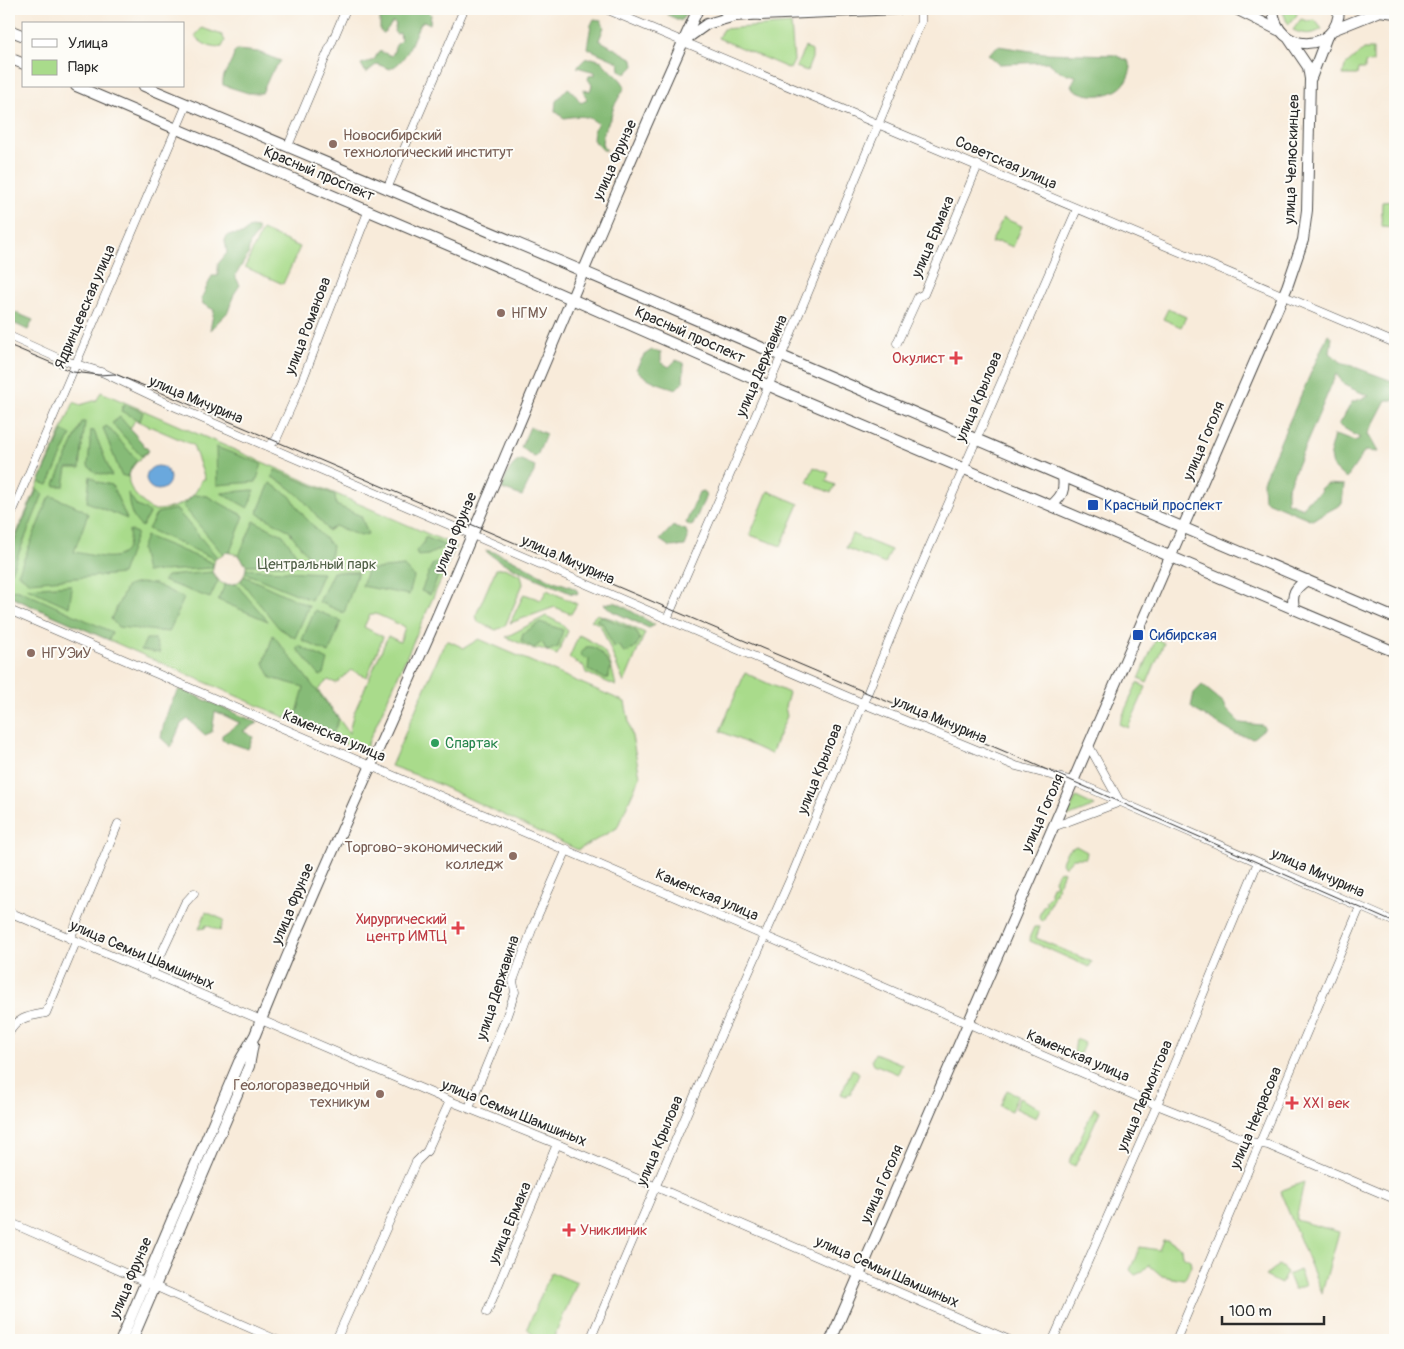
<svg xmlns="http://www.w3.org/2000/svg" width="1404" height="1349" viewBox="0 0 1404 1349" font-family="Pangolin,sans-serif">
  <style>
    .green { fill: #a9db8b; stroke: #6a835b; fill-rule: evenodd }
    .forest { fill: #86bb77; stroke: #587351 }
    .water { fill: #6ba8dd; stroke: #4b6a84 }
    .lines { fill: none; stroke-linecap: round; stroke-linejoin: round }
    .minor-casing { stroke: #4a4845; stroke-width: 9 }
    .major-casing { stroke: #4a4845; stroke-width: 12 }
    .minor { stroke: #fff; stroke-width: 8 }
    .major { stroke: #fff; stroke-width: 10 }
    .tram { stroke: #2b2b2b; stroke-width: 1 }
    .education-dot { fill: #8d6e63; stroke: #fdfcf7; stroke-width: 2 }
    .health-dot { fill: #e0444e; stroke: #fdfcf7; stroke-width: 2 }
    .transit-dot { fill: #1a4fb4; stroke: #fdfcf7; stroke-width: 2 }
    .leisure-dot { fill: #2e9e5b; stroke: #fdfcf7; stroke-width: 2 }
    .labels { text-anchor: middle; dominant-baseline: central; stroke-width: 4; stroke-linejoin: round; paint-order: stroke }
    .education-label { font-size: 15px; fill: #785e54; stroke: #fdfcf7; text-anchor: start }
    .street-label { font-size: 15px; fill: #2b2b2b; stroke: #fdfcf7 }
    .health-label { font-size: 15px; fill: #be3a42; stroke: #fdfcf7; text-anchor: end }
    .transit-label { font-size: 15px; fill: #164399; stroke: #fdfcf7; text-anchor: start }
    .park-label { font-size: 15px; fill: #516048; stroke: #fdfcf7 }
    .leisure-label { font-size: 15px; fill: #27864d; stroke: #fdfcf7; text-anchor: start }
  </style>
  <rect width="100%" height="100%" fill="#fdfcf7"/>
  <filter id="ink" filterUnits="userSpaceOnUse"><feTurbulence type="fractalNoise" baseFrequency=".02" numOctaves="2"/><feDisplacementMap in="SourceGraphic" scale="10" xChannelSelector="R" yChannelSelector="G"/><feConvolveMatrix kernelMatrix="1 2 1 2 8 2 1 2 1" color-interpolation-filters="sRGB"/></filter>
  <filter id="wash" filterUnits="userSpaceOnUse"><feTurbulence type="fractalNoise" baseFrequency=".0096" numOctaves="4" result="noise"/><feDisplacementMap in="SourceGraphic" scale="20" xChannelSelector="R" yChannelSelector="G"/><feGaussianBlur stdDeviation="1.12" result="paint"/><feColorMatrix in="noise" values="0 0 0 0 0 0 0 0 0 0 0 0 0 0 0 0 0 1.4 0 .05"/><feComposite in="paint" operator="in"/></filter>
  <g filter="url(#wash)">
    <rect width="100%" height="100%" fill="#f8ebda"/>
    <path class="green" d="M1282 9H1296L1297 15 1288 25Z
      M1301 19 1307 21 1315 20 1322 29C1313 35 1303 35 1293 30Z
      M791 24 794 61 790 69 718 38 723 29Z
      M202 28 222 35 225 41 222 47C213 50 200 43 195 36Z
      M805 47 812 51V58L807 71 796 67Z
      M1364 49H1373V62L1365 63V69H1358L1357 75H1343L1345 66Z
      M1395 201V227L1381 226 1382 202Z
      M1003 218 1022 226 1013 247 1000 242 991 243Z
      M262 230 300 247 283 284 245 267Z
      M1168 309 1186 317 1181 327 1163 319Z
      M101 392 456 546 364 752 9 596V551L74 402 80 405 97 400ZM135 420 193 445 205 479 201 480C196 501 172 511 152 510 124 488 119 474 149 451L130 429ZM226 552 239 555 246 565C247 580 234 588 221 583L212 572 215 559ZM370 614H376L405 627 400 642 388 636 353 715 349 733 318 690 328 680 336 683 351 670 367 677 383 637 364 627Z
      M814 467 829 473 826 481 835 485 831 493 807 482Z
      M768 491 799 504 781 546 750 535Z
      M852 534 891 550 885 564 846 548Z
      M504 568 521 575 523 584 505 626 496 630 478 622 476 615 496 569Z
      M547 590 577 604 571 614 555 607 510 623 524 594 541 600Z
      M597 614 616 620 645 633 624 683 603 631 600 625 591 620Z
      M546 616 560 623 568 631 557 655 539 648 535 650 506 637Z
      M579 635C608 649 609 655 616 686L586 673 584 667 569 658Z
      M479 639 625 702 640 776 617 828 578 850 427 779 391 766 445 642 449 641 464 648Z
      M1156 639 1164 643 1147 683 1139 679Z
      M745 673 789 693 785 707 787 716 771 754 720 731Z
      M1137 683 1146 687 1128 728 1119 724Z
      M1076 797 1095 806 1067 817Z
      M1076 846 1087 852 1086 858H1073L1066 866H1064L1062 862 1067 851Z
      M1062 871 1064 872 1043 921 1040 920 1039 916 1043 906 1047 904 1045 901 1051 895 1050 891 1052 886 1056 885 1054 880 1058 872Z
      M206 912 224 920 220 931 206 925 205 928 199 929Z
      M1034 927H1040L1036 938 1092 962 1089 967 1030 941 1029 938Z
      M1076 1039 1085 1043 1077 1059 1073 1061 1070 1060 1069 1053 1074 1054Z
      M875 1053 902 1064 898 1074 874 1064 872 1060Z
      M852 1069 857 1071 859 1074 850 1094 848 1093 846 1096 841 1094Z
      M1007 1090 1018 1095 1011 1111 1000 1106Z
      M1019 1098 1040 1108 1036 1118 1015 1108Z
      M1094 1108 1100 1111 1075 1166 1069 1163Z
      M1304 1182 1296 1220 1339 1232 1322 1293 1280 1191Z
      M1163 1240H1168L1181 1248 1182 1256 1191 1260 1192 1266 1184 1280 1162 1276 1149 1265 1142 1272 1135 1275 1130 1270 1140 1247 1159 1250Z
      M1279 1265 1287 1272 1281 1284 1265 1276Z
      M1299 1270 1305 1285 1294 1290 1288 1275Z
      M551 1272 577 1283 553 1340H538L527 1328Z"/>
    <path class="forest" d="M384 9H426L431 14 430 24 424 21 421 23C411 39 409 60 390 69L377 64 366 73 361 64 374 60 379 51 392 56 396 45 401 40 400 33 396 34 394 31 396 24 393 22 384 33 380 31V17L384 12Z
      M668 9H689L681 21 668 15Z
      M594 19 601 20 604 27 599 40 633 59 634 66 626 74 620 70 619 63 616 61 587 48 591 25Z
      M998 46 1044 53 1115 55 1128 61 1131 67C1130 74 1126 84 1120 88 1107 98 1082 98 1071 86L1076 76 1060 72 1048 62 999 64 988 54Z
      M237 50 258 52 281 61 271 73 262 93H248L223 85C221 72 234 64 234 52Z
      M592 58 602 61C608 71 620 75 625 87L614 106 611 117 603 133 602 145 607 150H603L593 140 594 129 598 124C588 114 576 116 564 118L555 111 556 101 568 88C573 91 578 99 581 103L587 100 583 90 590 91 592 85 588 79 589 76 595 75V72L577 67 585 59Z
      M251 227 257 228 258 233 250 243 248 255 235 276 240 285 234 294 228 312 210 330 214 310 203 304 201 299 212 276H218V264L227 253 225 240 228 235 244 234 248 228Z
      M9 310 33 320 28 330 9 321Z
      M1328 334 1332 337 1330 353 1341 362 1395 382V400H1386L1368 434 1378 452 1365 451 1346 479 1333 467 1330 450 1334 435 1355 441 1360 438 1339 425 1352 402 1369 396 1346 386 1336 374 1287 489V502L1303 508 1307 501 1321 492 1320 489 1326 484 1344 485 1342 504 1312 520 1264 500 1263 481Z
      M652 350 661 352V362L669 367 676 360 684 363 683 382 676 389C661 384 647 381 636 369L644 355Z
      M124 404 143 412 140 421 121 411Z
      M120 417 149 451 141 456 112 423Z
      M82 422H85L80 468H67L64 486H54Z
      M107 426 137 460 132 466 128 477 121 475 103 428Z
      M530 427 546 434 537 456 534 457 521 447Z
      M91 430 94 431 112 476 96 473 88 466Z
      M63 431 71 435 48 485 39 482Z
      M216 447 262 464 256 482 217 485Z
      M521 460 535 466 534 472 522 496 502 489C506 478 509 464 521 460Z
      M275 470 335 495 336 505 361 516 368 534 360 536 335 526 328 531C312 509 297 489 272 477Z
      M90 476 98 482 112 485 127 519 87 502Z
      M270 483 290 496 304 516 332 546 329 564 315 565 288 530 257 513Z
      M37 489 43 494 9 577V554Z
      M252 490 254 491 248 508 221 493Z
      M704 491 706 496 693 525 690 526 686 523 699 492Z
      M128 493 137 506 150 512 142 527C131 519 129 506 128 493Z
      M193 495 207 496 244 516 230 552 222 553 183 506Z
      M52 496 82 509 88 514 74 552C99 556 133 569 129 530L137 533 122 574 29 582 18 574 48 499Z
      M176 509 217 557 215 559 148 529 157 513Z
      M254 521 283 535 304 565H246L239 555Z
      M673 526 686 530 688 538 685 546 670 547 660 540Z
      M146 536 213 563 212 568 146 572 141 549Z
      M425 537 446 546 428 555 418 556 416 551 423 544Z
      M485 550C507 554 527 568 547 578 557 583 567 584 577 590L578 594 570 593C551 584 497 564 485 550Z
      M447 557 430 595 421 591 432 565Z
      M404 566 414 577 409 595 362 586 367 570Z
      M246 569 323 573 311 600 245 573Z
      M212 572 218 581 210 598 163 581 167 576Z
      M333 572H358L344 613 319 602Z
      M244 576 309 606 295 638 279 628 241 581Z
      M139 583 155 584 184 598 169 632 118 627 111 619 127 586Z
      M236 584 268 621 218 600 225 585Z
      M70 585 72 589 69 607 27 588Z
      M9 589 19 590 112 632 109 640 9 596Z
      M614 602 619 604 655 625 649 628 612 611 604 604Z
      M315 610 341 621 329 653 302 640Z
      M601 616 636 631 640 639 634 649 624 653 620 646 613 647 603 624 596 620Z
      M540 622 563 630 558 647 547 651 542 642 534 648 521 641 523 634Z
      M273 635 339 719 333 734 296 717 304 687 271 678 264 663Z
      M146 639H155L160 653 141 650Z
      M299 646 328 660 324 674 320 676 297 649Z
      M586 647C599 645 604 658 611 667L608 678H604L588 670 589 659 582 657 581 653Z
      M1202 685 1224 703 1227 710 1240 723 1262 725 1265 728 1253 738 1235 734 1193 709 1191 707 1194 693Z
      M180 689 258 723 243 731 253 737 248 749 222 740V735L240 723 215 711 212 732 205 735 188 719 181 724 171 747 161 738C163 724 170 700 180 689Z"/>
    <path class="water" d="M146 478a12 12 0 1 1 24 0a12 12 0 1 1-24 0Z"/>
  </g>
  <g filter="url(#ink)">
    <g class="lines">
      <defs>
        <path id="minor" d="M606 9 1395 343
          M288 146 346 9
          M387 189 464 9
          M9 336 60 359 104 373 169 404 862 703 1016 766 1073 781 1395 922
          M897 343 918 297 924 294 978 165
          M268 446 276 440 299 389 368 212
          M9 520 187 104
          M9 610 1157 1105 1251 1142 1268 1145 1395 1199
          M667 619 784 350 921 22V9
          M1053 827 1120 802 1089 746
          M9 912 450 1101 557 1144 1009 1340
          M70 939 118 824
          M152 974 185 903 194 893
          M9 1033C17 1017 30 1016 46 1013L76 942
          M469 1108 506 1018 515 992 513 981 534 924 567 849
          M9 1222 277 1340
          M487 1312 557 1144
          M336 1340 416 1162 427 1151 450 1101
          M590 1340 705 1071 792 875 901 612 1077 209
          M1053 1340 1157 1105 1258 862
          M1176 1340 1360 907"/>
        <path id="major" d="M722 9 735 16 765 14
          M1236 9 1278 30
          M1273 9C1276 56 1339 53 1339 9
          M1372 10 1395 13
          M760 15 898 9
          M9 30 24 36
          M1333 30 1378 12
          M686 39 707 24 735 16
          M9 58 24 64
          M1311 78 1327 36
          M76 86 460 250 781 391 1395 652
          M144 86C562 261 979 440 1395 618
          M1052 505C1062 496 1065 490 1063 477
          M1294 608C1291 594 1295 588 1307 580
          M121 1340 239 1062 255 1035C309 899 371 767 430 633 520 426 604 215 698 9
          M132 1340 249 1066 253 1044
          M831 1340 1287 287 1303 240 1307 210 1310 79 1308 67 1289 39"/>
      </defs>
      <use href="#minor" class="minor-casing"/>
      <use href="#major" class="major-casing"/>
      <use href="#minor" class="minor"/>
      <use href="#major" class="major"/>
      <path class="tram" d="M9 345 73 372 99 375 115 374 172 397 1020 758 1395 923"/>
    </g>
  </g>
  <g class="education-dot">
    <circle cx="333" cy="144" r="5"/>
    <circle cx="501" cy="313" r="5"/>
    <circle cx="31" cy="653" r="5"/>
    <circle cx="513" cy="856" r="5"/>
    <circle cx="380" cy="1094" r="5"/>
  </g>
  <g class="health-dot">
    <path d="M953.5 350.5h5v5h5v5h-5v5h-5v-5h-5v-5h5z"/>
    <path d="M455.5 920.5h5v5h5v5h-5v5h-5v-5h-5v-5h5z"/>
    <path d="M1289.5 1095.5h5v5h5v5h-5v5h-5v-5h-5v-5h5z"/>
    <path d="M566.5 1222.5h5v5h5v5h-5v5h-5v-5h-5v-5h5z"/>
  </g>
  <g class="transit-dot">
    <rect x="1087" y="499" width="12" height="12" rx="2.5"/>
    <rect x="1132" y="629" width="12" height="12" rx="2.5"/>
  </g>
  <circle class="leisure-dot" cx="435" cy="743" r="5"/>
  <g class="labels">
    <g class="education-label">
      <text x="343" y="135">Новосибирский<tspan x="343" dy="17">технологический институт</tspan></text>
      <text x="511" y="313">НГМУ</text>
      <text x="41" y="653">НГУЭиУ</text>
      <text x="503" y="847" text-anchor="end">Торгово-экономический<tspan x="503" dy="17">колледж</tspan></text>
      <text x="370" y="1085" text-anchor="end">Геологоразведочный<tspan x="370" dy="17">техникум</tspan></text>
    </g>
    <g class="street-label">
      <text transform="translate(1292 159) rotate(-88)">улица Челюскинцев</text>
      <text transform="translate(615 160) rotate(-66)">улица Фрунзе</text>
      <text transform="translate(1006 163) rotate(24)">Советская улица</text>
      <text transform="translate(319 174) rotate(23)">Красный проспект</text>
      <text transform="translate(933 237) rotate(-67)">улица Ермака</text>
      <text transform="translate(85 307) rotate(-67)">Ядринцевская улица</text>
      <text transform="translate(308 326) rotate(-69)">улица Романова</text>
      <text transform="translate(690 335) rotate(24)">Красный проспект</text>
      <text transform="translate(762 366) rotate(-67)">улица Державина</text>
      <text transform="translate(979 397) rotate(-67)">улица Крылова</text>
      <text transform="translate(196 400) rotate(23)">улица Мичурина</text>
      <text transform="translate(1204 441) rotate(-67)">улица Гоголя</text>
      <text transform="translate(456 533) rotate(-67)">улица Фрунзе</text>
      <text transform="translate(568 560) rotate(24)">улица Мичурина</text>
      <text transform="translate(940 720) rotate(23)">улица Мичурина</text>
      <text transform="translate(334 736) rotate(23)">Каменская улица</text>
      <text transform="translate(820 769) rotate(-68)">улица Крылова</text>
      <text transform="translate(1043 813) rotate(-66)">улица Гоголя</text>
      <text transform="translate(1318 873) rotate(24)">улица Мичурина</text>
      <text transform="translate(707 895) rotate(23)">Каменская улица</text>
      <text transform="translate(293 904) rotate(-67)">улица Фрунзе</text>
      <text transform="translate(142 955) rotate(23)">улица Семьи Шамшиных</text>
      <text transform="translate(498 988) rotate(-72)">улица Державина</text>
      <text transform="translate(1078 1056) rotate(23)">Каменская улица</text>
      <text transform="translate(1145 1096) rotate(-67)">улица Лермонтова</text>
      <text transform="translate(514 1113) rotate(22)">улица Семьи Шамшиных</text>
      <text transform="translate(1256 1118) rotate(-67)">улица Некрасова</text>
      <text transform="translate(660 1141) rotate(-67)">улица Крылова</text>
      <text transform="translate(882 1184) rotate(-66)">улица Гоголя</text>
      <text transform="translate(510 1223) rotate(-67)">улица Ермака</text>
      <text transform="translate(887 1272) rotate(24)">улица Семьи Шамшиных</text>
      <text transform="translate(131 1278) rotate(-67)">улица Фрунзе</text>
    </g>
    <g class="health-label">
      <text x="945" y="358">Окулист</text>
      <text x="447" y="919">Хирургический<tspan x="447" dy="17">центр ИМТЦ</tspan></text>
      <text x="1303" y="1103" text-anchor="start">XXI век</text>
      <text x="580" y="1230" text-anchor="start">Униклиник</text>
    </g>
    <g class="transit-label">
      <text x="1104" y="505">Красный проспект</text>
      <text x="1149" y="635">Сибирская</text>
    </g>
    <g class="park-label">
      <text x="317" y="564">Центральный парк</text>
    </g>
    <g class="leisure-label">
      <text x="445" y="743">Спартак</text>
    </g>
  </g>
  <rect width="1404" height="1349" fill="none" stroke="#fdfcf7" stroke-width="30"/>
  <rect x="22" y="22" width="162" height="65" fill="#fdfcf7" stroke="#a9a8a5"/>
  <rect x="32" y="39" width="25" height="8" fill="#ffffff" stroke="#a9a8a5"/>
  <text x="68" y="48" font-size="15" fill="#2b2b2b">Улица</text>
  <rect x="32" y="60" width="25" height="15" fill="#a9db8b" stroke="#a9a8a5"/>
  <text x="68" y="72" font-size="15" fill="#2b2b2b">Парк</text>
  <path d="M1222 1316v8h102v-8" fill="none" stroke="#2b2b2b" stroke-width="2.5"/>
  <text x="1229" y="1316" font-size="15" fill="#2b2b2b" stroke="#fdfcf7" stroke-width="4" paint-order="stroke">100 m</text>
</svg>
